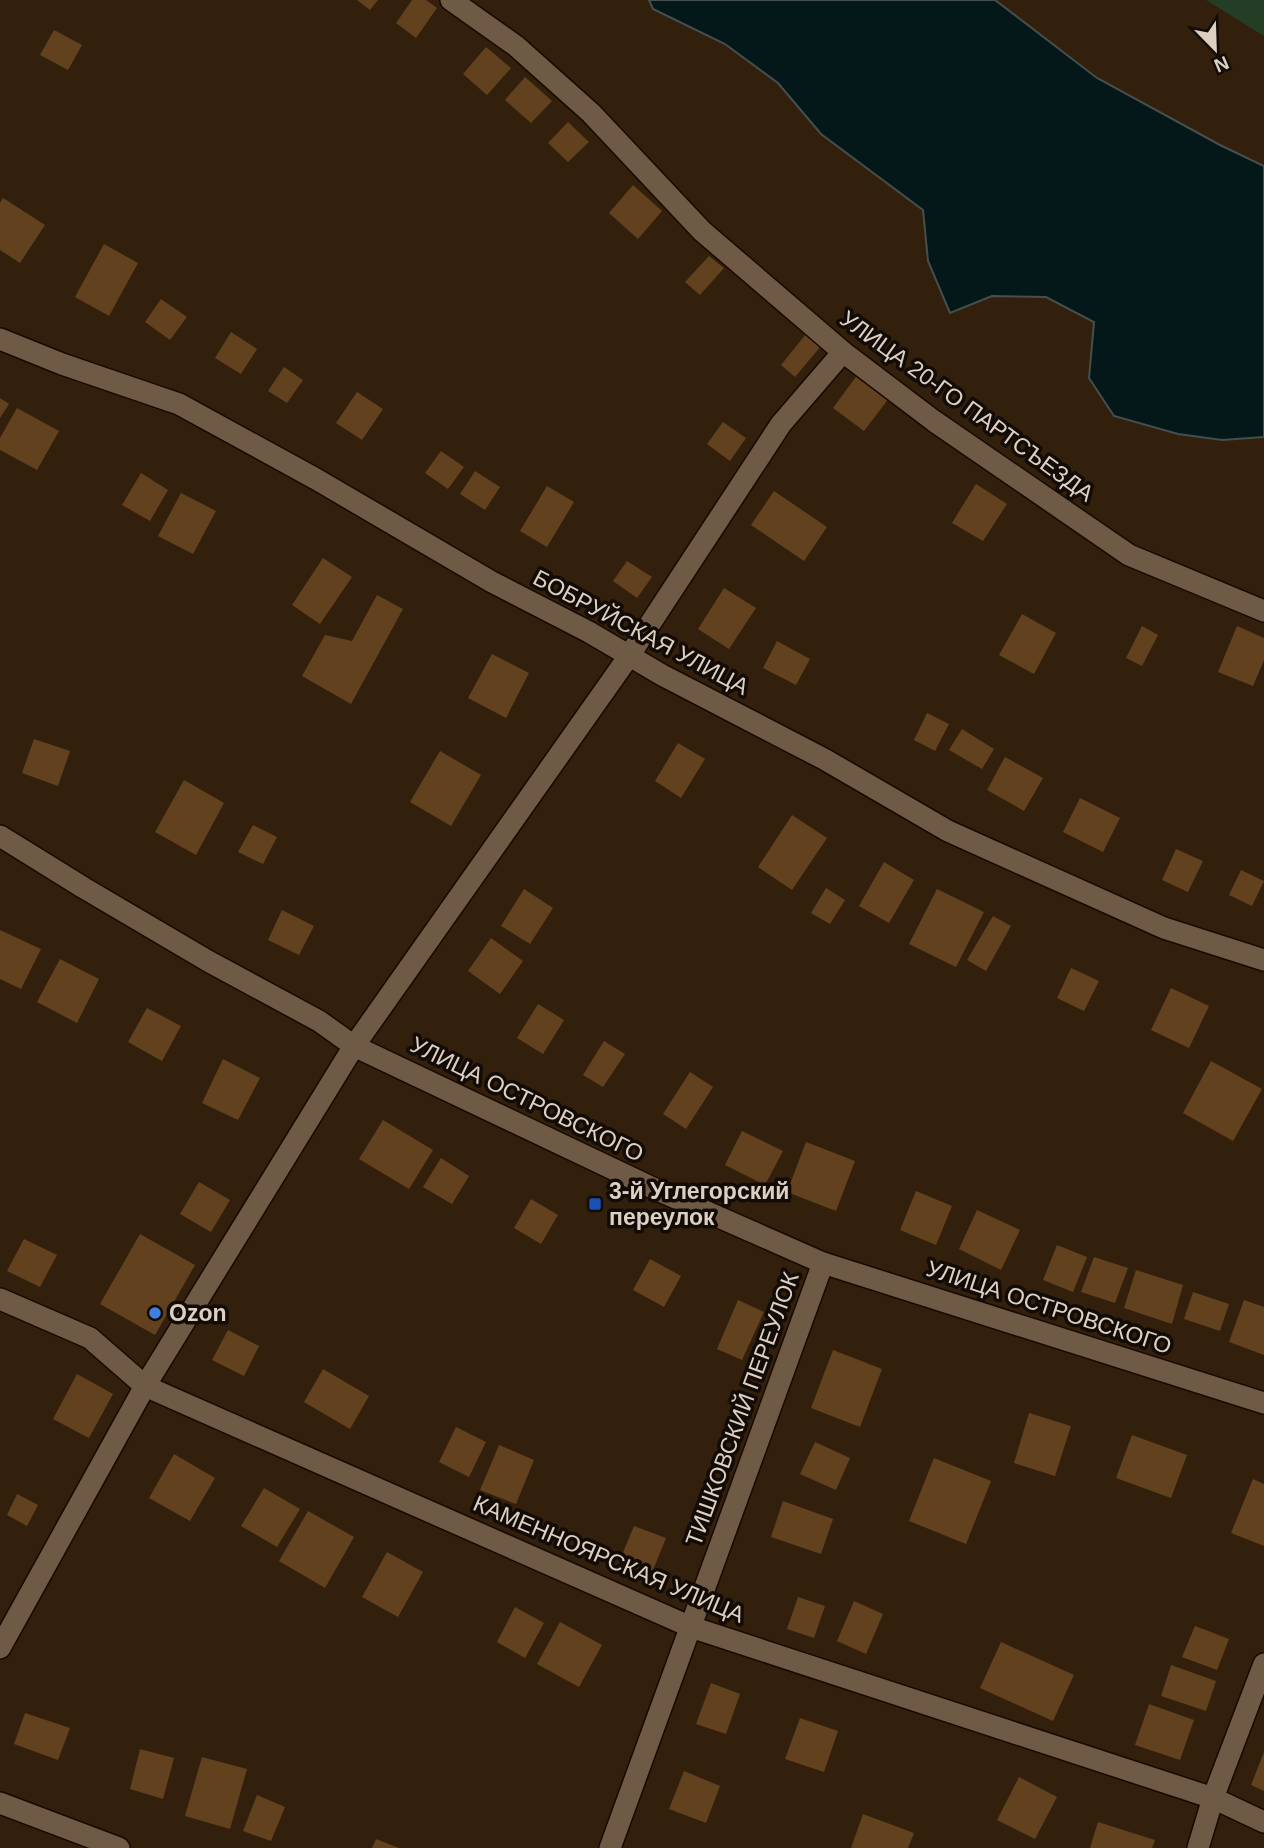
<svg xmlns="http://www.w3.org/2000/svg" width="1264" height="1848" viewBox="0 0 1264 1848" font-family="Helvetica,sans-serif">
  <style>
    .green { fill: #243d25 }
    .water { fill: #04181a; stroke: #454f4d; stroke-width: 2 }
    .building { fill: #62411f }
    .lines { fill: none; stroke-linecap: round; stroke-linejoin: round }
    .minor-casing { stroke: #190900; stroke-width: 24 }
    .tertiary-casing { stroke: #190900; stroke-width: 24 }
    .minor { stroke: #6f5a46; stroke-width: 21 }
    .tertiary { stroke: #6f5a46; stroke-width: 21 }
    .transit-dot { fill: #1a4fb4; stroke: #130b05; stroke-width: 2.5 }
    .shop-dot { fill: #3f7fe0; stroke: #130b05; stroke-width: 2.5 }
    .labels { text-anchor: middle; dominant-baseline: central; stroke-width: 7; stroke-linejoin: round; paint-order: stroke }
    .street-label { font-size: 23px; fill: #dcd0c4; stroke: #130b05 }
    .poi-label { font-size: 23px; font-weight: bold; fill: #dcd0c4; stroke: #130b05; text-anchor: start }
  </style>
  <rect width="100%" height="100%" fill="#32200d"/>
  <path class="green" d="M1206 0H1264V36Z"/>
  <path class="water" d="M649 0H995L1097 78 1220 145 1264 166V437L1222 440 1178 434 1114 416 1089 378 1094 322 1046 297 992 296 950 313 928 261 923 210 821 134 778 83 725 44 653 9Z"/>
  <path class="building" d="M357 0H378L370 10Z
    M412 0H426L437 8 416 38 396 23Z
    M54 30 82 45 68 70 40 55Z
    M486 47 511 68 487 95 463 74Z
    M525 77 552 101 531 123 505 100Z
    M568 122 589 142 568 162 548 143Z
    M633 185 662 211 638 239 609 213Z
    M3 198 45 225 20 263 0 250V203Z
    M104 244 138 263 109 316 75 297Z
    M709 256 724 268 700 295 685 282Z
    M161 299 187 317 170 340 145 322Z
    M231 332 257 349 241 374 215 358Z
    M806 334 821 346 795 377 781 365Z
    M284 367 303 380 287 403 268 391Z
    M858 374 889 398 864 431 833 408Z
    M357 392 383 409 362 440 336 423Z
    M0 398 9 404 0 418Z
    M17 408 59 431 37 470 0 450V438Z
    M723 422 746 438 730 461 707 444Z
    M441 451 464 467 448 489 425 473Z
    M475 471 500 487 485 510 460 494Z
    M141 473 168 490 150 521 122 505Z
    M976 484 1007 504 983 541 952 523Z
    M547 486 574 502 547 547 520 531Z
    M774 491 827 527 804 561 751 525Z
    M181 493 216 511 193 554 158 536Z
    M323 558 352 577 320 624 292 605Z
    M627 561 652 577 637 598 613 581Z
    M724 588 756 608 729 649 698 629Z
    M377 595 403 609 351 704 302 676 325 635 352 641Z
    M1022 614 1056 633 1034 674 999 655Z
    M1142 626 1158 635 1142 666 1126 658Z
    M1237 626 1264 638V660L1253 686 1218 672Z
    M777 641 810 659 796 685 763 668Z
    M492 654 529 673 506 718 468 698Z
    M927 713 949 724 935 751 914 740Z
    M962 729 994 749 982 769 949 750Z
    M34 739 70 751 58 786 22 773Z
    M678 743 705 759 681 798 655 781Z
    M440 751 481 775 451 826 410 802Z
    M1005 757 1043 778 1024 811 987 790Z
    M184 780 224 803 196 855 155 832Z
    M1080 798 1120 818 1103 852 1063 832Z
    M792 815 827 838 792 890 758 867Z
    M253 825 277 837 263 864 238 852Z
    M1176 849 1203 861 1188 892 1162 880Z
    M884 862 914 880 889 923 859 906Z
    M1241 870 1264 881 1252 906 1229 895Z
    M826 888 845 900 830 924 811 913Z
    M524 889 553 908 530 944 501 926Z
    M937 889 984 912 956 967 909 944Z
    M282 910 314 926 299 955 268 940Z
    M993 916 1011 926 986 971 967 960Z
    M0 930 41 949 21 989 0 979Z
    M491 938 523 961 500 994 468 971Z
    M60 959 99 979 77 1023 37 1002Z
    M1071 968 1099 981 1084 1011 1057 998Z
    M1171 988 1209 1006 1189 1048 1151 1030Z
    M538 1004 564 1020 543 1054 517 1038Z
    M147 1008 181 1026 162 1061 128 1042Z
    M604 1041 625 1054 603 1087 583 1075Z
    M223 1059 260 1078 238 1120 202 1103Z
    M1211 1061 1262 1089 1233 1141 1183 1113Z
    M690 1072 713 1087 686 1129 663 1114Z
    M383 1120 433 1150 409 1189 359 1159Z
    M742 1131 783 1151 765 1185 725 1165Z
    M806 1142 855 1161 836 1211 787 1192Z
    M441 1158 469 1176 452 1204 423 1187Z
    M199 1182 230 1200 211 1232 180 1214Z
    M916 1191 952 1206 936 1245 900 1230Z
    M531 1199 558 1215 541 1244 514 1228Z
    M977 1210 1020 1230 1001 1270 959 1249Z
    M140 1234 195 1265 155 1335 100 1304Z
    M24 1239 57 1255 40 1287 7 1271Z
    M1057 1245 1087 1257 1073 1292 1043 1280Z
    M1094 1257 1128 1268 1115 1303 1081 1292Z
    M650 1259 681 1276 664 1307 633 1290Z
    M1136 1270 1183 1285 1172 1324 1124 1308Z
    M1193 1292 1229 1304 1220 1331 1184 1319Z
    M738 1300 764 1312 742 1360 717 1349Z
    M1244 1300 1264 1307V1355L1229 1342Z
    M228 1330 259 1346 244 1376 212 1360Z
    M833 1350 882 1369 860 1427 811 1408Z
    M323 1369 369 1396 350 1429 304 1402Z
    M77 1374 113 1394 89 1438 53 1419Z
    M1029 1413 1071 1426 1055 1476 1014 1463Z
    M456 1427 486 1442 469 1477 439 1462Z
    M1132 1435 1187 1455 1171 1498 1116 1478Z
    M815 1442 850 1458 836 1490 800 1474Z
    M499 1445 534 1460 516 1504 480 1490Z
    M174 1454 215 1478 190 1521 149 1498Z
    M934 1458 991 1481 966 1544 909 1521Z
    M1253 1479 1264 1484V1546L1231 1533Z
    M264 1488 300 1509 277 1547 241 1526Z
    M17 1494 38 1505 27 1526 7 1515Z
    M783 1501 833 1519 821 1554 771 1537Z
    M308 1511 354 1537 325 1588 279 1561Z
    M634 1526 666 1538 651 1575 619 1562Z
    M387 1552 423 1572 398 1617 362 1597Z
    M798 1597 825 1606 814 1638 787 1629Z
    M854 1601 883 1614 866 1654 837 1641Z
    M515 1607 544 1623 525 1658 497 1642Z
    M560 1622 602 1645 579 1687 537 1664Z
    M1195 1626 1229 1639 1217 1670 1182 1657Z
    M1001 1642 1074 1675 1053 1721 980 1688Z
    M1171 1665 1216 1681 1206 1711 1161 1696Z
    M711 1683 740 1694 726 1734 696 1724Z
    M1149 1704 1194 1720 1180 1760 1135 1745Z
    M25 1713 70 1728 58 1760 14 1744Z
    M800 1718 838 1731 824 1772 785 1759Z
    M140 1749 174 1758 163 1799 130 1789Z
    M1264 1752V1791L1251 1785Z
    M202 1757 247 1769 230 1829 185 1816Z
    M684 1771 720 1786 706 1823 669 1809Z
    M1019 1777 1057 1797 1035 1839 997 1820Z
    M257 1795 285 1807 271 1841 243 1831Z
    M863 1814 914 1833 908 1848H851Z
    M1098 1822 1155 1840 1152 1848H1090Z
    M376 1839 399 1848H372Z"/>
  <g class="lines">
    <defs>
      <path id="minor" d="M451 0 516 46 591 113 702 231 843 352 934 421 1129 555 1264 611
        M0 339 62 364 179 404 316 479 492 582 589 632 662 675 824 759 948 831 1164 928 1264 960
        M0 836 84 888 208 961 319 1021 354 1046 629 656 781 424 843 352
        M0 1299 90 1338 145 1386 691 1627 1213 1798 1264 1822
        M0 1803 119 1848
        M610 1848 823 1263
        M1198 1848 1213 1798 1264 1664"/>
      <path id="tertiary" d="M0 1648 145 1386 354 1046 655 1189 823 1263 1264 1403"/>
    </defs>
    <use href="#minor" class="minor-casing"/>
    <use href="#tertiary" class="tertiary-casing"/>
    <use href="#minor" class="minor"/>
    <use href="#tertiary" class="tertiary"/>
  </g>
  <rect class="transit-dot" x="588" y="1197" width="14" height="14" rx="3.5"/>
  <circle class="shop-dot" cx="155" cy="1313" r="7"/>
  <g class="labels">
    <g class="street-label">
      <text transform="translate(967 406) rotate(36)">УЛИЦА 20-ГО ПАРТСЪЕЗДА</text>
      <text transform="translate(641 632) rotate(28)">БОБРУЙСКАЯ УЛИЦА</text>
      <text transform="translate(527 1099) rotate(26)">УЛИЦА ОСТРОВСКОГО</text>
      <text transform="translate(1049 1307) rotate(18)">УЛИЦА ОСТРОВСКОГО</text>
      <text transform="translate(742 1409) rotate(-70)">ТИШКОВСКИЙ ПЕРЕУЛОК</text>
      <text transform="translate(609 1559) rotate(23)">КАМЕННОЯРСКАЯ УЛИЦА</text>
    </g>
    <g class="poi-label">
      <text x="609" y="1191">3-й Углегорский<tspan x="609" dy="26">переулок</tspan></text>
      <text x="169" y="1313">Ozon</text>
    </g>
  </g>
  <g transform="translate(1215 49) rotate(157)" stroke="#130b05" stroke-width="5" paint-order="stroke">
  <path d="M0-5L12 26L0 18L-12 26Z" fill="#dcd0c4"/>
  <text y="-10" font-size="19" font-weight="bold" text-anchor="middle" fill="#dcd0c4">N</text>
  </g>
</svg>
